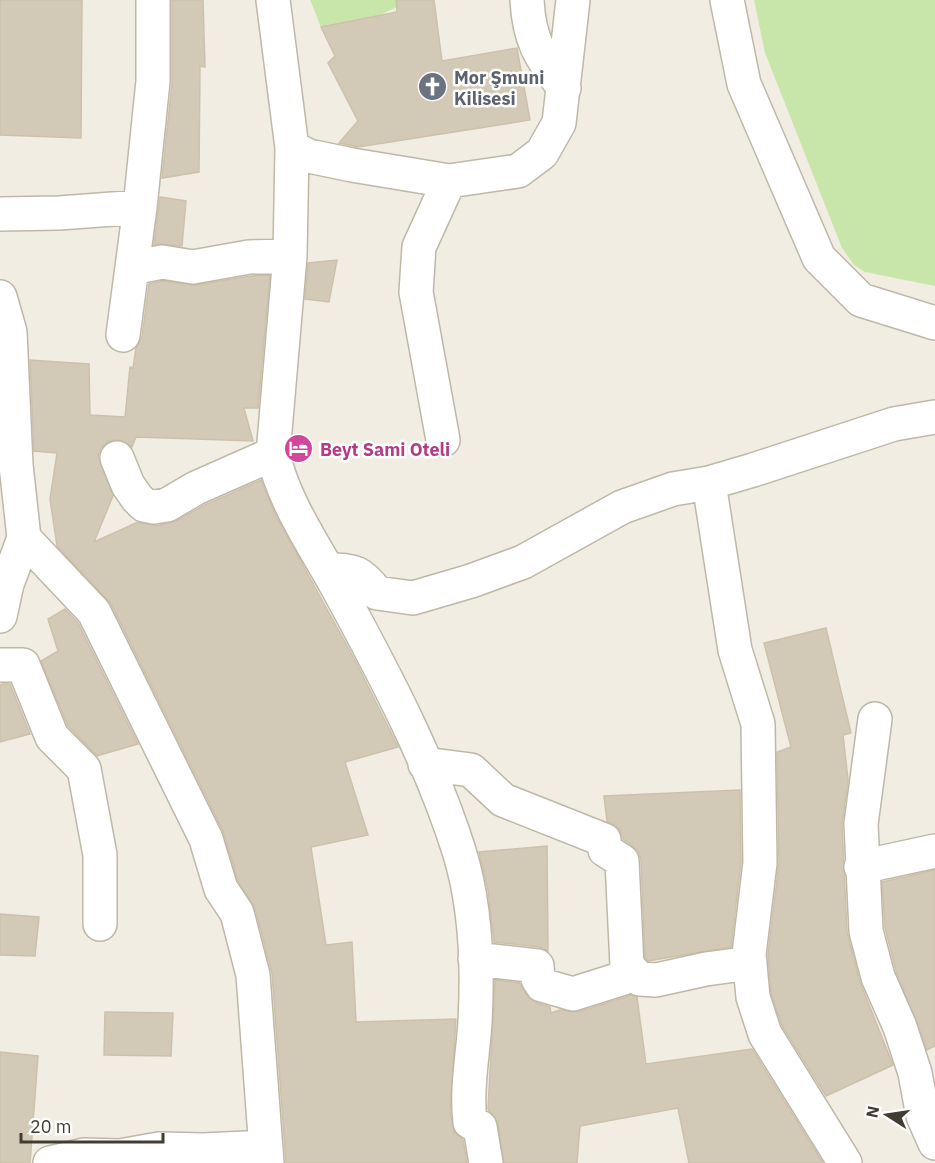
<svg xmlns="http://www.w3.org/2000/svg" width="935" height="1163" viewBox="0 0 935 1163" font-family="'IBM Plex Sans',sans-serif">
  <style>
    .green { fill: #c8e6aa }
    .building { fill: #d2c9b7; stroke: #cdc1ab; stroke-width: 1.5 }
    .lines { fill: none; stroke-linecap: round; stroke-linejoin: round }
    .street-casing { stroke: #bfb8a8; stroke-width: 36 }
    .street { stroke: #fff; stroke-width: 33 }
    .labels { text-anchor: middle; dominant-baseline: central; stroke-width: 5; stroke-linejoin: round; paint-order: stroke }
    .worship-label { font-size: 18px; font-weight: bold; fill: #5b616d; stroke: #fff; text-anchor: start }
    .hotel-label { font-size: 18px; font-weight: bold; fill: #b23c85; stroke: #fff; text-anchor: start }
  </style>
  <rect width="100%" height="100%" fill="#f1ede2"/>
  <path class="green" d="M310 0H396L397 7 380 15 321 27Z
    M754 0H935V286L865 272 854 265 842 248 765 53Z"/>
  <path class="building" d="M0 0H82L81 138 0 135Z
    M172 0H203L205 67 200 66 199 172 162 178 172 83Z
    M396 0H434L442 61 517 48 530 120 358 147 339 143 358 121 328 63 335 56 321 27 397 12Z
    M160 197 186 201 182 246 154 244Z
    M337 260 329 302 305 299 308 263Z
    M270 275 258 408H244L253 441 136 437 132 447 120 440 109 441 102 447 98 456 113 496 94 542 138 522 156 526 176 521 205 505 261 480 276 516 357 664 398 747 345 762 368 835 311 847 326 945 352 942 356 1022 456 1019 450 1111 454 1132 463 1140 467 1163H286L272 973 255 908 238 881 223 831 111 604 57 546 50 499 57 453 34 451 30 360 89 364 90 415 125 417 130 367 133 368 136 348 142 337 149 284 162 281 196 285 251 276Z
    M65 609 78 623 138 744 97 756 68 726 41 661 58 651 48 619Z
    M826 628 851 733 843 735 848 780 842 825 847 932 860 982 893 1065 826 1096 782 1026 771 993 768 954 779 863 777 752 791 747 764 643Z
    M2 684H10L30 734 0 742V685Z
    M740 790 741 862 731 947 648 961 645 958 641 860 638 851 623 839 619 828 607 821 604 796Z
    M547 846 548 951 539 947 494 942 488 890 479 852Z
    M935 870V1046L927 1050 896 971 885 928 882 882Z
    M0 914 39 917 35 956 0 955Z
    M495 980 520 983 527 996 537 1003 550 1007 551 1013 560 1010 579 1012 632 995 637 997 646 1064 752 1049 823 1163H689L678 1108 580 1126 577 1163H504L498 1123 488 1109Z
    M105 1012 173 1013 171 1056 104 1055Z
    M0 1052 38 1056 30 1163H0Z"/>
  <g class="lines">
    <defs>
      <path id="street" d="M273 0 292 148 290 256 273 454C284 503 316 548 340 592 385 675 431 762 459 851 476 905 478 967 475 1022 473 1055 466 1089 470 1122L480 1127 486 1163
        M527 0C529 40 540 57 564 88
        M727 0 744 84 819 258 861 300 935 323
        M292 148 309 156 352 165 449 181 518 171 542 153 559 123 573 0
        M0 214 59 213 140 207
        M132 268 162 262 193 267 249 257 290 256
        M0 297 10 332 16 465 24 538 7 584 0 616
        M123 335 140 207 153 81V0
        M443 440 416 292 419 247 449 181
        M117 458 128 485 137 498 144 505 154 507 167 505 196 488 273 454
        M709 483 735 650 758 724 760 863 749 954 753 997 765 1034 845 1163
        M24 538 94 612 206 839 221 889 237 913 253 975 267 1163
        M328 570C355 570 361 572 377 593L413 598 471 581 523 562 622 507 673 489 709 483 753 470 894 424 935 417
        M0 665H23L52 737 84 769 100 855V924
        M875 719 861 824 866 931 878 977 900 1027 915 1073 923 1116 935 1143
        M425 764 471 770 503 800 604 840 605 850 622 861 627 966 640 979 656 980 706 969 750 963
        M861 867 935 851
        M475 959 537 966 538 979 542 985 573 994 633 975
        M50 1163 84 1155 120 1156 159 1149 204 1150 265 1147"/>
    </defs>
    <use href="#street" class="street-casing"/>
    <use href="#street" class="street"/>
  </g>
  <defs>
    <symbol id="church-disc" viewBox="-11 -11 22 22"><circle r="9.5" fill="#6b7280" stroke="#fff"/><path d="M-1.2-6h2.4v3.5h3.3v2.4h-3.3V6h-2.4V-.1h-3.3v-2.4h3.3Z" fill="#fff"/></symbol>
    <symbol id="hotel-disc" viewBox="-11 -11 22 22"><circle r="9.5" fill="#d1479c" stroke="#fff"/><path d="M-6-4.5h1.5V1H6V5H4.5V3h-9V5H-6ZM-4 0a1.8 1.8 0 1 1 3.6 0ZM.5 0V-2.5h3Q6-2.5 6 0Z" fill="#fff"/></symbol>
  </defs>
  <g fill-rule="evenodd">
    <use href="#church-disc" x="416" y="70" width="33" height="33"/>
    <use href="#hotel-disc" x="282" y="432" width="33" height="33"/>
  </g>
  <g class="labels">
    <g class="worship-label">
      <text x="454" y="77">Mor Şmuni<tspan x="454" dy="21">Kilisesi</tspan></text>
    </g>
    <g class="hotel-label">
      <text x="320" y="449">Beyt Sami Oteli</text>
    </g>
  </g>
  <g transform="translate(887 1115) rotate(282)" stroke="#ffffff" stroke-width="4.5" paint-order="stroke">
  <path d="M0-4.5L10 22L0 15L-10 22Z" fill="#423d33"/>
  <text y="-9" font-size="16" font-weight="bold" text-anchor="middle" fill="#423d33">N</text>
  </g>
  <path d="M21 1133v9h142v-9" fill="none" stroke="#423d33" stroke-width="3"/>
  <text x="30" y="1133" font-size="18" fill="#423d33" stroke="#ffffff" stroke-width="4.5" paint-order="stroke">20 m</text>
</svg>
